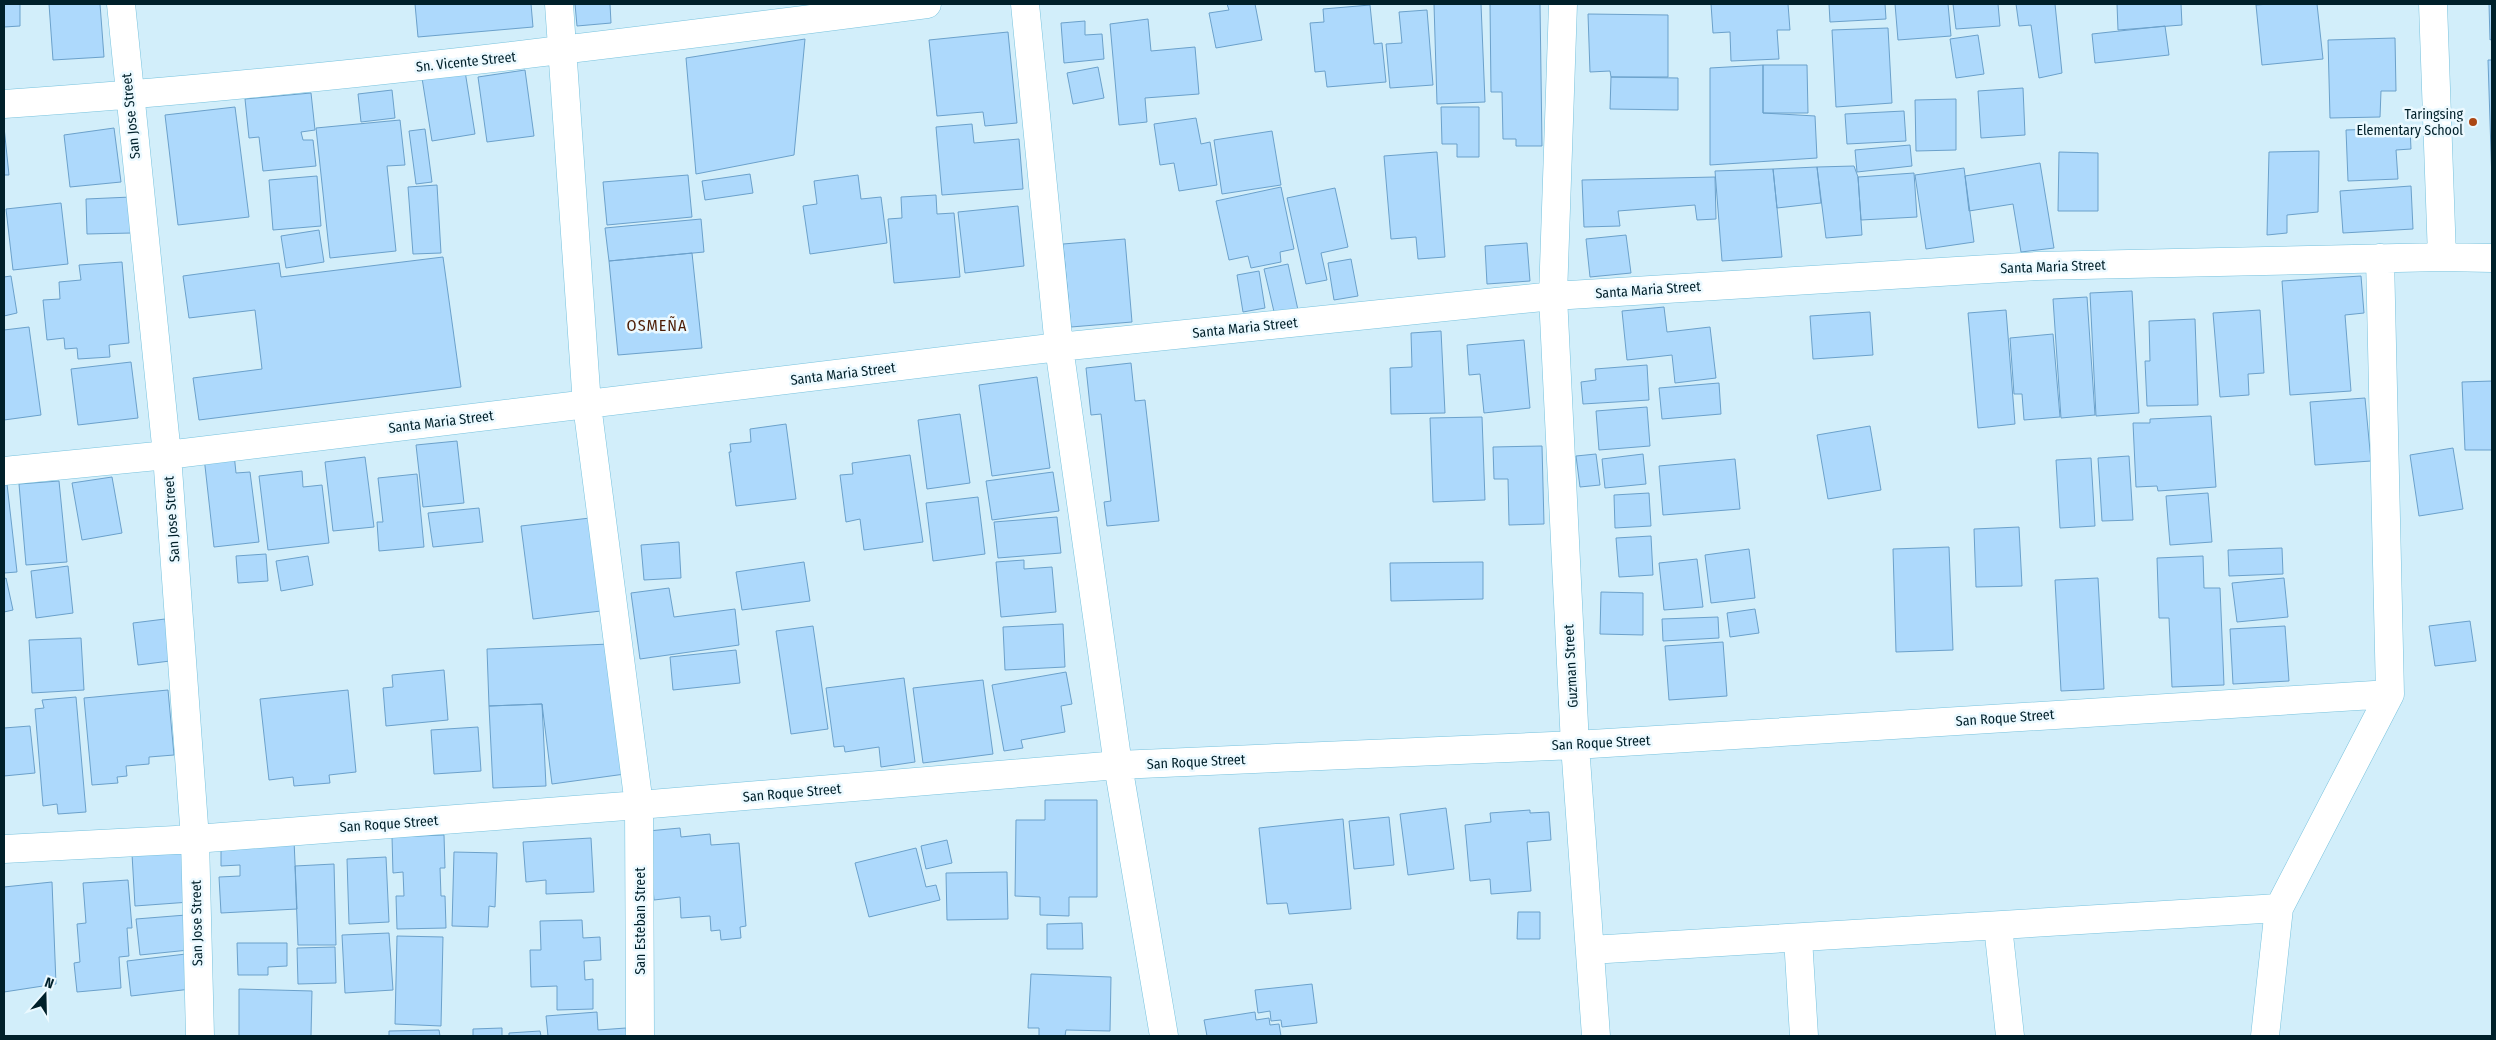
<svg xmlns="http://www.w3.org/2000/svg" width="2496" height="1040" viewBox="0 0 2496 1040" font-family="'Fira Sans Condensed',sans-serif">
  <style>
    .building { fill: #add9fc; stroke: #6ba1cb }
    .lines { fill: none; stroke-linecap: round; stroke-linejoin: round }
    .minor-casing { stroke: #77c2dd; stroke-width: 29 }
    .minor { stroke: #fff; stroke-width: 28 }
    .poi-dot { fill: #ab4715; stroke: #ebf9ff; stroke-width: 2 }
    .labels { text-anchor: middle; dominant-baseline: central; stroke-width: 5; stroke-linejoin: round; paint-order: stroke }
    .street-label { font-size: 14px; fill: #00202a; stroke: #ebf9ff }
    .poi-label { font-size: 14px; fill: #00202a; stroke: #ebf9ff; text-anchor: end }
    .quarter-label { font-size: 16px; letter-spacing: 1px; fill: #4d1d06; stroke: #ebf9ff }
  </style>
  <rect width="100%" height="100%" fill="#d2eefa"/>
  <path class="building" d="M4 4H20V26L4 27Z
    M49 4H100L104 57 53 60Z
    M415 4H531L533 27 418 37Z
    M575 4H610L611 23 577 26Z
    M1227 4H1255L1262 40 1216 48 1209 13 1229 10Z
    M1434 4H1481L1485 102 1437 104Z
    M1490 4H1540L1542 146H1516V139H1503L1502 92H1491Z
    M1711 4H1788L1790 30H1777L1779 59 1731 61 1730 32 1713 33Z
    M1829 4H1885L1886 19 1830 22Z
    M1895 4H1948L1951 36 1898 40Z
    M1953 4H1998L2000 26 1956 29Z
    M2016 4H2055L2062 73 2039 78 2031 25 2019 26Z
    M2115 4H2181L2182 25 2118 30 2117 4Z
    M2270 4H2317L2323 59 2262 65 2256 5Z
    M2489 4H2492V39L2490 40Z
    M1370 5 1374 44 1382 43 1386 82 1327 87 1325 71 1315 72 1310 23 1324 22 1323 9Z
    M1427 10 1433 85 1390 88 1386 44 1402 43 1399 12Z
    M1588 14 1668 15V77H1611L1610 71 1590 72Z
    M1148 19 1151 51 1195 47 1199 94 1145 98 1147 122 1119 125 1110 24Z
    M1085 21V35L1102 34 1104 59 1064 63 1061 23Z
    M2165 26 2169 55 2095 63 2092 34Z
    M1888 28 1892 103 1836 107 1832 30Z
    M1008 32 1017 123 985 126 983 112 937 116 929 40Z
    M1978 35 1984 74 1956 78 1950 39Z
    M2395 38 2396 91H2381L2380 117 2330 118 2328 40Z
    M805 39 794 155 696 174 686 58Z
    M2488 60H2492V182Z
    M1763 65H1807L1808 113H1763Z
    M1763 65V113L1815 116 1817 158 1710 165V68Z
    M1098 67 1104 98 1073 104 1067 73Z
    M525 70 534 136 487 142 478 77Z
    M465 71 475 134 432 141 422 78Z
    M1611 77 1678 78V110L1610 109Z
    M2023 88 2025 135 1981 138 1978 91Z
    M392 90 395 118 361 122 358 94Z
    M311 93 315 130 301 132 303 140H313L316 166 263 171 259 137 249 138 245 99Z
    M1956 99V150L1916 151 1915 100Z
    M235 107 249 217 178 225 165 115Z
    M1441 107H1479V157H1457V144H1442Z
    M1904 111 1906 141 1847 144 1845 114Z
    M1196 118 1201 144 1210 142 1217 185 1179 191 1174 163 1160 165 1154 124Z
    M400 120 405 165 387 166 396 251 330 258 316 128Z
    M972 124 974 143 1019 139 1023 189 942 195 936 127Z
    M4 127 9 175H4Z
    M114 128 121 182 70 187 64 135Z
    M2410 128 2411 149 2396 150 2398 179 2348 181 2346 130Z
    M425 129 432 182 416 184 409 131Z
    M1272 131 1281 185 1222 194 1214 140Z
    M1910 145 1912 166 1857 172 1855 150Z
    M2319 151 2318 212 2287 215V233L2267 235 2269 152Z
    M1437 152 1445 257 1418 259 1416 237 1391 239 1384 156Z
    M2059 152 2098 153V211H2058Z
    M2040 163 2054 248 2021 252 2013 204 1969 211 1965 176Z
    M1854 166 1858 177 1862 235 1826 238 1817 167Z
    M1817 167 1821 203 1777 208 1773 169Z
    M1964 168 1974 242 1926 249 1915 175Z
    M1773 169 1782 257 1722 261 1715 171Z
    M1914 173 1917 217 1861 220 1858 177Z
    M750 174 753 193 705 200 702 181Z
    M688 175 692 217 607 225 603 182Z
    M858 175 861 199 881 197 887 243 810 254 803 206 817 204 814 181Z
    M317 176 321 226 273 230 269 180Z
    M1715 177 1716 219 1697 220 1695 205 1618 211 1620 226 1584 227 1582 180Z
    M437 185 441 253 413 254 408 187Z
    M2411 186 2413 229 2343 233 2340 191Z
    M1281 187 1294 249 1280 252 1281 262 1251 268 1248 256 1229 260 1216 201Z
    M1335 188 1348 247 1321 253 1327 280 1306 284 1287 198Z
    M936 195 937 214 954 213 960 277 894 283 888 219 902 218 901 197Z
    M131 197 132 233 87 234 86 199Z
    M61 203 68 264 13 270 6 209Z
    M1018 206 1024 266 965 273 958 212Z
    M701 219 704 252 609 261 605 228Z
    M319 230 324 262 286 268 281 236Z
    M1626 235 1631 273 1590 277 1586 239Z
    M1125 239 1132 322 1071 327 1063 244Z
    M1527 243 1530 281 1487 284 1485 246Z
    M692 253 702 348 618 355 609 261Z
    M443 257 461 387 199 420 193 378 262 369 255 310 189 318 183 276 279 263 281 277Z
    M1351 259 1358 296 1334 300 1328 263Z
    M122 262 129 343 109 345 110 357 78 359 77 348 65 349 64 338 47 340 43 300 60 299 59 282 81 280 79 265Z
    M1288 264 1298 310 1275 316 1264 269Z
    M1259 271 1265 308 1243 312 1237 275Z
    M11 276 17 313 4 316V277Z
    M2361 276 2364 313 2345 315 2351 391 2290 395 2282 281Z
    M2132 291 2139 413 2096 416 2090 293Z
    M2087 297 2095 415 2061 418 2053 299Z
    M1664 307 1667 332 1710 327 1716 378 1675 383 1672 355 1627 360 1622 311Z
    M2006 310 2015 424 1978 428 1968 313Z
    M2260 310 2264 373 2248 374 2249 395 2220 397 2213 313Z
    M1870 312 1873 355 1813 359 1810 316Z
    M2195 319 2198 405 2147 406 2145 361H2150L2149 321Z
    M29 327 41 415 4 420V330Z
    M1441 331 1445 413 1391 414 1390 368 1412 367 1411 333Z
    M2053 334 2060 417 2024 420 2022 394H2014L2010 338Z
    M1524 340 1530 408 1484 413 1480 374 1469 375 1467 345Z
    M131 362 138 418 78 425 71 369Z
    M1131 363 1135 401 1145 400 1159 521 1107 526 1104 502 1111 501 1101 414 1091 415 1086 368Z
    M1647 365 1649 400 1583 404 1581 382 1596 380 1595 369Z
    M1037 377 1050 468 992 476 979 385Z
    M2492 381V450H2465L2462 382Z
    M1719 383 1721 414 1662 419 1659 388Z
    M2365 398 2371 461 2315 465 2310 402Z
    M1647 407 1650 446 1599 450 1596 411Z
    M960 414 970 483 927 489 918 420Z
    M2211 416 2216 487 2158 491 2157 486 2136 487 2133 423H2150V419Z
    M1482 417 1485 500 1433 502 1430 418Z
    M786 424 796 499 736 506 729 452H731L730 444 751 442 750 429Z
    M1870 426 1881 490 1828 499 1817 435Z
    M457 441 464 503 423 507 416 445Z
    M1542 446 1544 524 1509 525 1508 479H1494L1493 447Z
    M2453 448 2463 509 2419 516 2410 455Z
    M234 454 236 473 250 472 259 542 214 547 204 457Z
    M1596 454 1600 485 1580 487 1576 456Z
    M1643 454 1646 484 1605 488 1602 459Z
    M910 455 923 542 864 550 860 519 846 522 840 475 853 474 852 463Z
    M2129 456 2133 520 2102 521 2098 458Z
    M365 457 374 527 333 531 325 462Z
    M2091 458 2095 526 2060 528 2056 460Z
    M1735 459 1740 509 1663 515 1659 466Z
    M302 471 303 487 322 485 329 543 268 550 259 476Z
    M1053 472 1059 511 992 520 986 481Z
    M417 474 424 547 379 551 377 522H383L378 478Z
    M112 477 122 533 82 540 72 483Z
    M59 481 67 562 26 565 19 484Z
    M4 484H7L17 572 4 573Z
    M1649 493 1651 526 1615 528 1614 495Z
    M2208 493 2212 542 2170 545 2166 496Z
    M978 497 985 554 933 561 926 503Z
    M479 508 483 542 433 547 428 513Z
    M1057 517 1061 553 998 558 994 522Z
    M590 518 601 611 533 619 521 526Z
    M2019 527 2022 586 1976 587 1974 529Z
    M1651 536 1653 575 1619 577 1616 538Z
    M679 542 681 578 644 580 641 545Z
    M1949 547 1953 650 1896 652 1893 549Z
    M2282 548 2283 574 2229 576 2228 550Z
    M1749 549 1755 598 1711 603 1705 555Z
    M266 554 268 581 238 583 236 556Z
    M308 556 313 585 281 591 276 561Z
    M2203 556 2204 588H2220L2224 685 2172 687 2169 618H2159L2157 558Z
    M1697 559 1703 607 1664 610 1659 563Z
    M1024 560V569L1052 567 1056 612 1001 617 996 562Z
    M804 562 810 601 742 610 736 572Z
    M1483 562V599L1391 601 1390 563Z
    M68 566 73 613 36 618 31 571Z
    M6 578 13 610 4 612V579Z
    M2098 578 2104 689 2061 691 2055 580Z
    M2284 578 2288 617 2237 622 2232 583Z
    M669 588 674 617 735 609 739 645 640 659 631 593Z
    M1601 592 1643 593V635L1600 634Z
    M1755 609 1759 633 1730 637 1727 613Z
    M1718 617 1719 638 1663 641 1662 619Z
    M165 619 170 661 138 665 133 623Z
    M2470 621 2476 661 2435 666 2429 626Z
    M1063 624 1065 667 1005 670 1003 627Z
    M813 626 828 729 791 734 776 631Z
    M2285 626 2289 681 2233 684 2230 629Z
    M81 638 84 690 32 693 29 640Z
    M1723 642 1727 696 1669 700 1665 646Z
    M610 644 625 774 552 784 542 704 489 706 487 649Z
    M736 650 740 683 673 690 670 657Z
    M444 670 448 720 386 726 383 688 393 687 392 675Z
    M1066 672 1072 704 1061 706 1065 732 1021 740 1023 748 1004 751 992 685Z
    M904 678 915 762 881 767 879 747 845 752 844 746 834 747 826 688Z
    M983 680 993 754 923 763 913 688Z
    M168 690 174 755 149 757V764L126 766 127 776 117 777 118 783 92 785 84 698Z
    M348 690 356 772 329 775 330 783 294 786 293 777 269 780 260 699Z
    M76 697 86 812 58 814 57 804 43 806 35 709 44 708 42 700Z
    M542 704 546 786 493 788 489 706Z
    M30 726 35 773 4 776V728Z
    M478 727 481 771 434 774 431 730Z
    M1045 800H1097V897H1069V916L1040 915V897L1015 896 1016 820H1045Z
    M1446 808 1454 869 1408 875 1400 814Z
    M1530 810V813L1549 812 1551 840 1527 842 1531 891 1491 894 1490 879 1470 881 1465 825 1491 822 1490 813Z
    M1389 817 1394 865 1354 869 1349 821Z
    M1343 819 1351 909 1289 914 1287 903 1267 904 1259 828Z
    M680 828 681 837 710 834 711 845 739 843 746 926 740 927 741 938 721 940 720 930 711 931 710 916 681 918 680 897 654 900 648 831Z
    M444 835 445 868H440L441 896H445L446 928 397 929 396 896H404L403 872 393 873 392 837Z
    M591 838 594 892 546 894V880L526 882 523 842Z
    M294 840 297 909 221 913 219 877 240 876V865L221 866V843Z
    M947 840 952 863 926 869 921 846Z
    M916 848 926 887 936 885 940 900 869 917 855 863Z
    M186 851 190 902 135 906 132 854Z
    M454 852 497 853 495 907 489 906 488 927 452 926Z
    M386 857 389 922 349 924 347 859Z
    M334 864 336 945H298L295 866Z
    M1007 872 1008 919 947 920 946 873Z
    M128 880 132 928H127L129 956 119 957 121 988 77 992 74 963 80 962 77 924 86 923 83 883Z
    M52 882 56 984 4 992V887Z
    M1518 912H1540V939H1517Z
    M186 915 189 950 140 955 136 919Z
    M582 920 583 938 600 937 601 960 584 961 585 980 593 979V1009L557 1010V986L531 987 530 950H541L540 921Z
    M1082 923 1083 949H1047V924Z
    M389 933 393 990 345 993 342 935Z
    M397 936 443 937 441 1026 395 1024Z
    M237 943H287V966L268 967V975H238Z
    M335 947 336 983 298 984 297 948Z
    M186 954 191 989 131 996 127 961Z
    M1031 974 1111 977 1110 1031 1066 1030 1065 1036H1039V1028H1028Z
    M1312 984 1317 1023 1282 1027 1281 1020 1271 1021 1270 1011 1258 1013 1255 990Z
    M239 989 312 991 311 1036H239Z
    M597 1012 598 1030 626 1028 627 1036H548L546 1016Z
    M1255 1012 1256 1020 1269 1018 1270 1025 1279 1024 1281 1036H1207L1204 1020Z
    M502 1028V1036H473V1029Z
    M439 1030 440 1036H389V1031Z
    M540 1031 541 1036H509V1033Z"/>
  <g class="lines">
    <defs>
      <path id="minor" d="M121 4 167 455 195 839 200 1036
        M559 4 587 405 639 805 640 1036
        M1025 4 1059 347 1118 765 1164 1036
        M1563 4 1553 296 1575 745 1596 1036
        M2433 4 2442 257
        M4 104C313 83 620 44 927 4
        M4 471 167 455 1059 347 1553 296 2037 266 2442 257 2492 258
        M4 849 195 839 639 805 1118 765 1575 745 2390 694
        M1998 926 2010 1036
        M1798 938 1804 1036
        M1590 950 2279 908
        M2265 1036 2279 908 2390 694 2380 258"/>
    </defs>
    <use href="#minor" class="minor-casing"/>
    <use href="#minor" class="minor"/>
  </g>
  <circle class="poi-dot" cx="2473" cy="122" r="5"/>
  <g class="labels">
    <g class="street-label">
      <text transform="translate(466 62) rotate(-6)">Sn. Vicente Street</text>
      <text transform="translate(131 116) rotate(-96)">San Jose Street</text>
      <text transform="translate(2053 267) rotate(-2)">Santa Maria Street</text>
      <text transform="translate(1648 290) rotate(-4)">Santa Maria Street</text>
      <text transform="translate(1245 328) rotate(-6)">Santa Maria Street</text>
      <text transform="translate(843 374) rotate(-7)">Santa Maria Street</text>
      <text transform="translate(441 422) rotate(-7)">Santa Maria Street</text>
      <text transform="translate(172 519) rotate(-94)">San Jose Street</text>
      <text transform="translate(1571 666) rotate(-93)">Guzman Street</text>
      <text transform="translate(2005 718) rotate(-4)">San Roque Street</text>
      <text transform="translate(1601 743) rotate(-3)">San Roque Street</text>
      <text transform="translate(1196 762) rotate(-3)">San Roque Street</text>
      <text transform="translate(792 793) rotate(-5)">San Roque Street</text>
      <text transform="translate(389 824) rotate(-4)">San Roque Street</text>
      <text transform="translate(640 921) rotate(-90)">San Esteban Street</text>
      <text transform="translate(197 923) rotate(-91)">San Jose Street</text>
    </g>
    <g class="poi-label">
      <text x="2463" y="114">Taringsing<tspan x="2463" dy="16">Elementary School</tspan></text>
    </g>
    <g class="quarter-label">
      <text x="657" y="325">OSMEÑA</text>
    </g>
  </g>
  <rect width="2496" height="1040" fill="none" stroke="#00202a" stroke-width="10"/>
  <g transform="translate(45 995) rotate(20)" stroke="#ebf9ff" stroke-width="4" paint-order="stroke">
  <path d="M0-4L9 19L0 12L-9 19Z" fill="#00202a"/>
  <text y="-8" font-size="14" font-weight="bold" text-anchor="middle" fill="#00202a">N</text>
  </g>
</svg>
